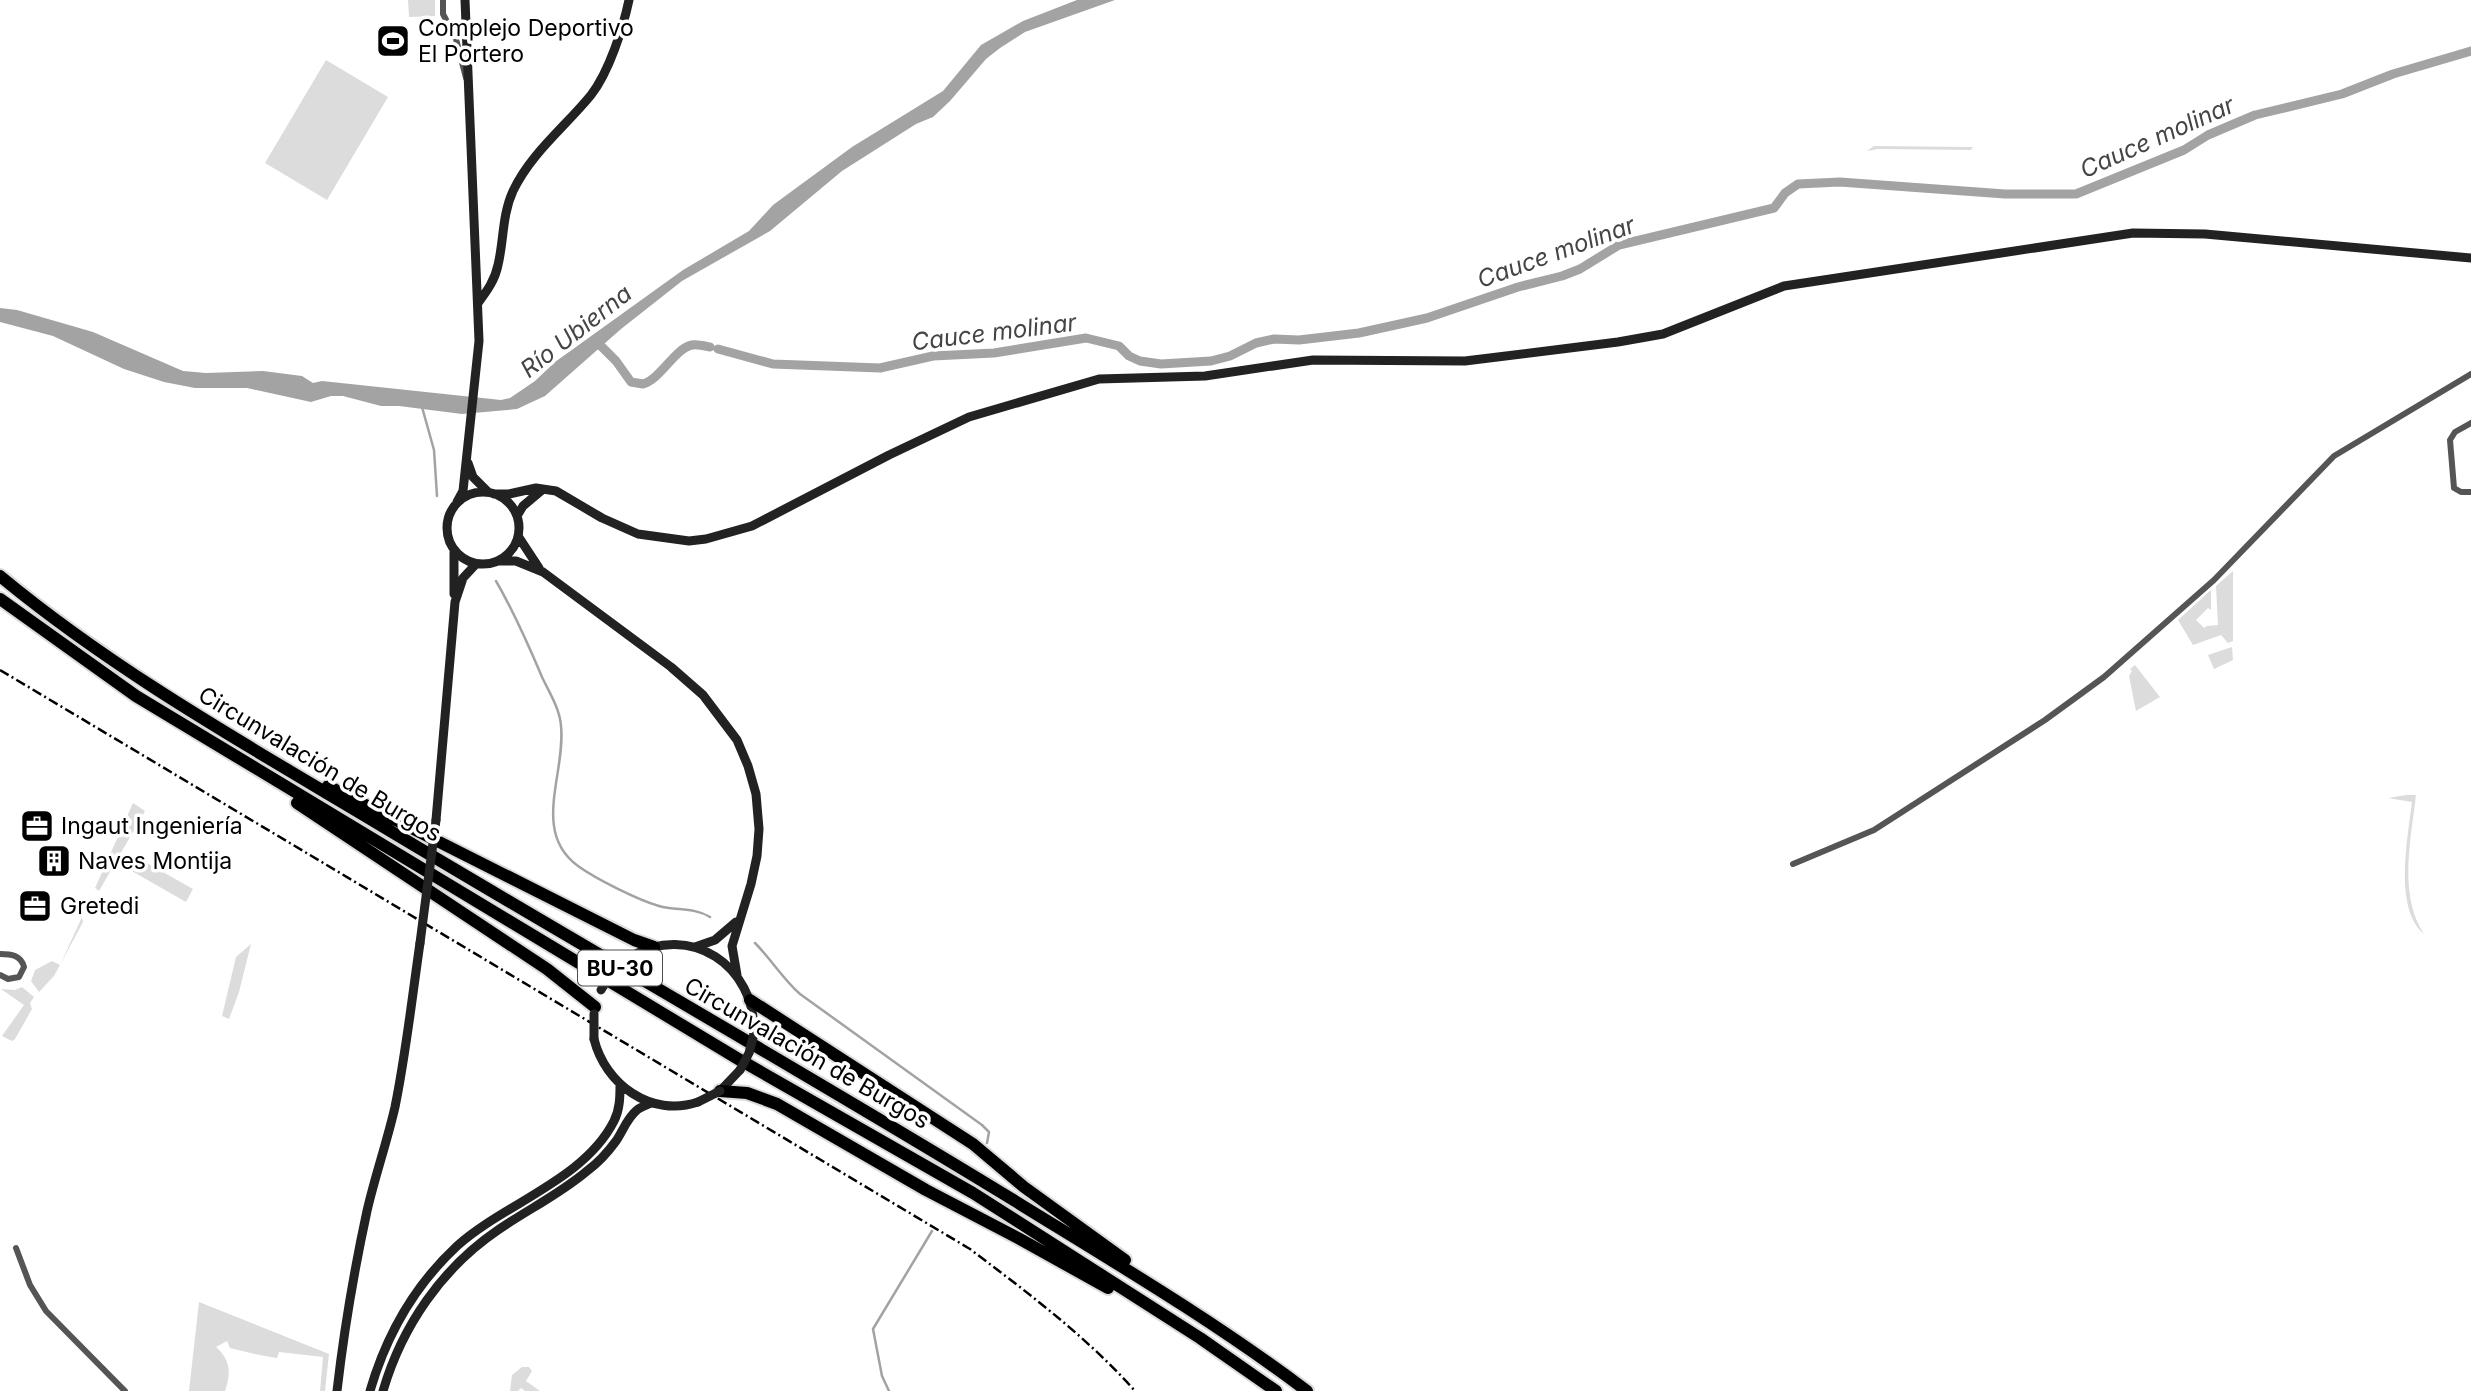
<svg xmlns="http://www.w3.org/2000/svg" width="2471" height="1391" viewBox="0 0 2471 1391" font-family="Inter,sans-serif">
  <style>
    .green { fill: #dcdcdc }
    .water { fill: #a3a3a3 }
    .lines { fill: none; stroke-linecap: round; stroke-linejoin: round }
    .stream { stroke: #a3a3a3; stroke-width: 2.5 }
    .canal { stroke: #a3a3a3; stroke-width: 9 }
    .highway-casing { stroke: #dbdbdb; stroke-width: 16 }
    .street { stroke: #555; stroke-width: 6 }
    .secondary { stroke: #222; stroke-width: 9 }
    .highway { stroke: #000; stroke-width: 12 }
    .rail { stroke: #000; stroke-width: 2.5; stroke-dasharray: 10 3.5 2 3.5; stroke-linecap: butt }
    .secondary-bridge { stroke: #222; stroke-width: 9 }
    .labels { text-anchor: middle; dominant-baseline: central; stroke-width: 7; stroke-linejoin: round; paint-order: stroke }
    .shield { fill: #fff; stroke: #4c4c4c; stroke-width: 2 }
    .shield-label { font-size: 21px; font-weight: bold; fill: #000 }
    .poi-label { font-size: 23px; fill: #000; stroke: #fff; text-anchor: start }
    .street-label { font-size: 23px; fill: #000; stroke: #fff }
    .water-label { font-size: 24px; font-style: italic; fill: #444; stroke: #fff }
  </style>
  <rect width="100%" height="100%" fill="#fff"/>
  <path class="green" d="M408 0H435V16L409 17Z
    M326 60 388 97 327 200 265 163Z
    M1874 146 1973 147 1971 150 1878 149 1867 151Z
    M2233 571V641L2228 643 2221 635 2193 645 2178 620 2211 590V610L2208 608 2196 620 2204 628 2207 626 2218 625 2216 586Z
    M2232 647 2233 660 2214 669 2208 655Z
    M2135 665 2160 697 2136 711 2129 676 2132 671 2130 669Z
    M2406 795H2416C2411 840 2398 894 2424 934 2393 909 2408 836 2412 802L2388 798Z
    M133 803 145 811 99 891 95 888Z
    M131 854 193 889 186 902 123 866Z
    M82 917 83 922 54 976 39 992 31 981 35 970 52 961 60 965Z
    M251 944 239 992 229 1019 222 1016 236 957Z
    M22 987 34 997 30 1003 32 1009 15 1039 12 1041 2 1036 24 1005 1 989 15 990Z
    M199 1302 329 1354 325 1391H320L323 1357 279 1352 277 1358C261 1356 246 1352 230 1348L227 1341 216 1347C231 1360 231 1374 225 1391H189Z
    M522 1367H529L532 1371 526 1381 540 1391H525L521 1388 518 1391H510L512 1375Z"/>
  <path class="water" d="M1077 0H1115L1025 32 1000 48 986 59 950 101 933 117 916 124 842 171 770 231 682 281 621 329 545 396 517 409 462 414 399 406H381L343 396H331L311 402 247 388H195L164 382 124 369 53 336 0 322V308L17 310 93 332 183 371 206 373 263 371 302 376 313 383 322 381 501 400 510 398 535 381 555 362 683 270 749 231 773 205 852 147 943 91 981 45 1023 21Z"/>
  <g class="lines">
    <path class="stream" d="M422 407 434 450 437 496
      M496 581C514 612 528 644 542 677 549 692 560 709 561 726 566 773 531 832 578 866 596 879 638 900 659 906 676 911 694 907 710 917
      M755 943C771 959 783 979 800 994L982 1125 989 1132 987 1143
      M889 1391 882 1376 873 1329 932 1231"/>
    <path class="canal" d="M598 343 616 361 631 382 643 384C662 378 674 349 692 345 697 344 705 346 710 347
      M718 349 773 364 880 368 933 356 994 353 1086 338 1119 346 1129 356 1140 361 1161 364 1211 361 1230 356 1256 343 1274 339 1299 340 1359 333 1427 318 1518 287 1562 276 1580 269 1619 245 1774 208 1785 193 1798 184 1840 182 2005 194H2076L2184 150 2208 135 2255 115 2342 94 2393 74 2471 51"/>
    <defs>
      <path id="highway" d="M0 576C117 673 252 748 382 826 592 952 806 1073 1015 1201 1114 1262 1214 1321 1307 1391
        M0 599 136 696 740 1060 973 1193 1200 1338 1276 1391
        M328 786 634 940 654 947
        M297 803 547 969 595 1007
        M750 1000 973 1144 1024 1187 1125 1260
        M720 1091 747 1093 777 1104 926 1190 1018 1238 1108 1288"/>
    </defs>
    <use href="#highway" class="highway-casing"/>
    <path class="street" d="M443 0V14L456 39 466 78
      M2471 423 2455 432 2450 440 2454 488 2461 492H2471
      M1793 864 1874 830 2045 720 2104 677 2214 580 2334 456 2471 374
      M0 954C11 954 21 955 24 967L19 977 8 979 0 975
      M16 1248 30 1285 46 1311 125 1391"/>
    <path class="secondary" d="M478 303C487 291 495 280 498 265 504 240 502 215 513 191 531 153 565 127 591 95 609 72 623 28 629 0
      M468 463 473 477 487 491
      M447 528a36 36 0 1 1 72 0a36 36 0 1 1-72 0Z
      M494 494H509L536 488 556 491 602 518 638 534 689 541 706 539 752 526 889 455 969 417 1099 379 1205 376 1313 360 1465 361 1618 342 1663 334 1784 286 2133 233 2205 234 2471 258
      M457 502 463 491 479 341 465 0
      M517 516 523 506 542 490
      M518 536 539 568
      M454 552V594
      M499 561H516L543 572 671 667 703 695 737 740 748 766 756 794 759 829 757 856 751 884 732 946 737 975
      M436 820 455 602 463 578 476 564
      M695 947 715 940 736 922
      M630 957C690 922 756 965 754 1034
      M594 1039C605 1084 651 1118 698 1102
      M720 1091 740 1070
      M337 1391C344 1330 354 1271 367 1211 375 1176 387 1142 395 1107 406 1053 412 998 420 943
      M370 1391C386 1336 415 1285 457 1246 505 1203 584 1180 614 1121 620 1109 620 1097 620 1084
      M383 1391C402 1326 442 1268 498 1230 527 1210 560 1194 587 1171 598 1163 608 1152 616 1141 623 1131 627 1118 637 1110 641 1107 647 1105 651 1103"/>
    <use href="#highway" class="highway"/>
    <path class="rail" d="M0 670 970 1249C1028 1293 1086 1336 1135 1391"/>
    <path class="secondary-bridge" d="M420 943 436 820
      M601 990 610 975 630 957
      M594 1014V1039
      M740 1070 749 1053 754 1034
      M698 1102 720 1091"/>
  </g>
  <defs>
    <symbol id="stadium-square" viewBox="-11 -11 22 22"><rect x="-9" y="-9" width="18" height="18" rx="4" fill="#000" stroke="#fff"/><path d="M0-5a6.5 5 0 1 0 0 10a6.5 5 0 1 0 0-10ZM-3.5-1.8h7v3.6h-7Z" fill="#fff"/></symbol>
    <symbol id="office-square" viewBox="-11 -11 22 22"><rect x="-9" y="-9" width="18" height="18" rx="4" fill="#000" stroke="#fff"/><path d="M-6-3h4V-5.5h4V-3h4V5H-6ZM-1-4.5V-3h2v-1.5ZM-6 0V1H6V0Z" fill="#fff"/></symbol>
    <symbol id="building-square" viewBox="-11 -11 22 22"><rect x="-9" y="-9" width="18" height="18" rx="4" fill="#000" stroke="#fff"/><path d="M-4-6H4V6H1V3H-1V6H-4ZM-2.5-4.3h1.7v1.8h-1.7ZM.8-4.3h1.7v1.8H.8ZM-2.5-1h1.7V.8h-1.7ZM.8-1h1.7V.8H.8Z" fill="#fff"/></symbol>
  </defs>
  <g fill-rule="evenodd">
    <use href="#stadium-square" x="374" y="22" width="38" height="38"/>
    <use href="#office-square" x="18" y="807" width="38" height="38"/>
    <use href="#building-square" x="35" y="842" width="38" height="38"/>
    <use href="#office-square" x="16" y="887" width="38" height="38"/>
  </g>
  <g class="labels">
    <rect class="shield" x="578" y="950.5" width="84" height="35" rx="5"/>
    <g class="shield-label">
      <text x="620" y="968">BU-30</text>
    </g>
    <g class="poi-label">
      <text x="418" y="28">Complejo Deportivo<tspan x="418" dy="26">El Portero</tspan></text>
      <text x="61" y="826">Ingaut Ingeniería</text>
      <text x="78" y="861">Naves Montija</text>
      <text x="60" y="906">Gretedi</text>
    </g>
    <g class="street-label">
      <text transform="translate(320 764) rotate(31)">Circunvalación de Burgos</text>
      <text transform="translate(807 1053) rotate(30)">Circunvalación de Burgos</text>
    </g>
    <g class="water-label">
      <text transform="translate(2157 137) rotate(-24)">Cauce molinar</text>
      <text transform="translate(1556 252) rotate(-20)">Cauce molinar</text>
      <text transform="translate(576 331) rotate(-38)">Río Ubierna</text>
      <text transform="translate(994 332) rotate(-7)">Cauce molinar</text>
    </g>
  </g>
</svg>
